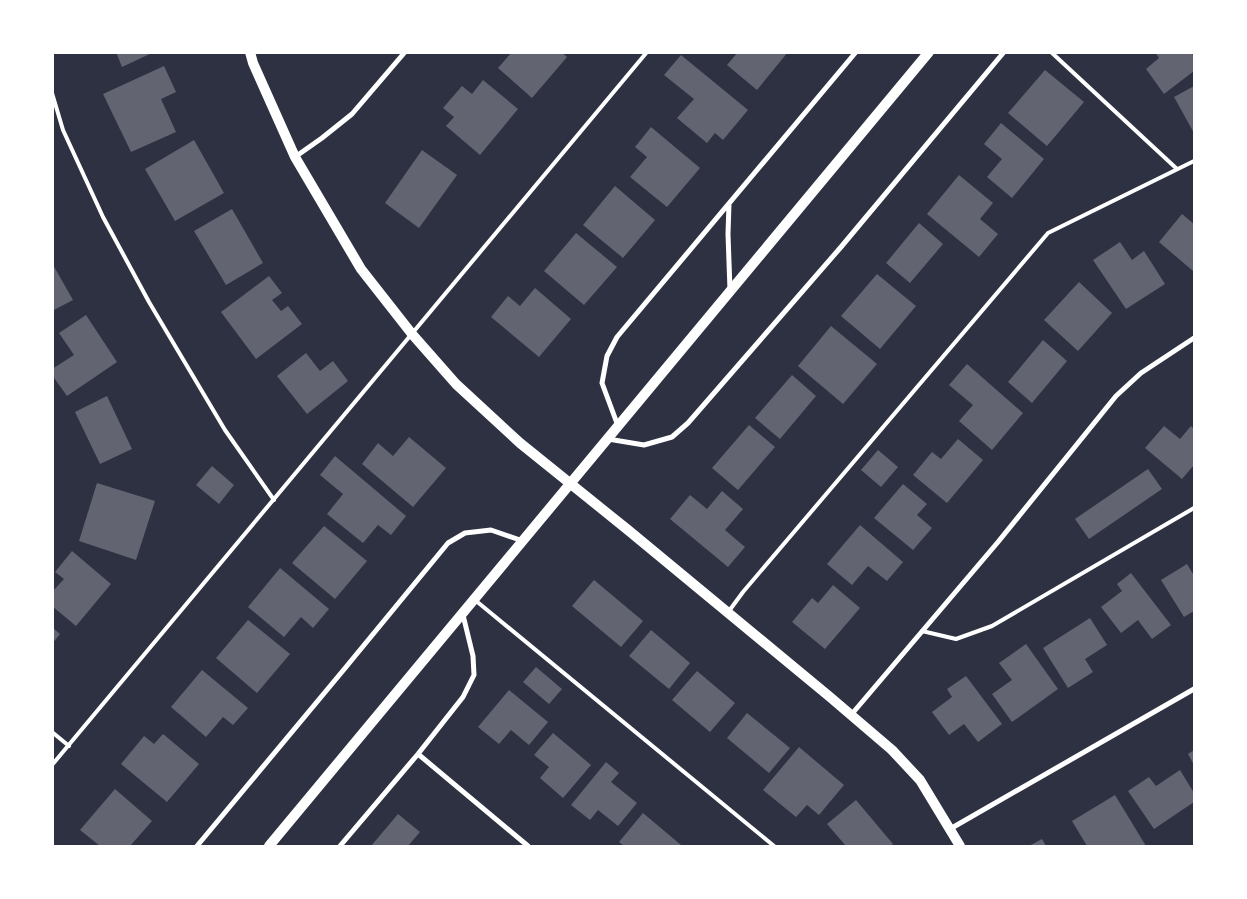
<svg xmlns="http://www.w3.org/2000/svg" width="1247" height="899" viewBox="0 0 1247 899" font-family="Quicksand,sans-serif">
  <style>
    .building { fill: #626471 }
    .lines { fill: none; stroke-linecap: round; stroke-linejoin: round }
    .service { stroke: #fff; stroke-width: 4 }
    .minor { stroke: #fff; stroke-width: 5 }
    .secondary { stroke: #fff; stroke-width: 10 }
  </style>
  <rect width="100%" height="100%" fill="#2d3142"/>
  <path class="building" d="M116 52H154L122 67Z
    M512 52H561L567 57 532 98 498 68Z
    M738 52H788L757 90 727 65Z
    M1155 52H1191L1194 57V71L1164 94 1146 69 1159 58Z
    M681 55 748 110 723 140 715 133 707 143 677 118 694 99 664 75Z
    M164 66 176 92 161 99 176 132 131 152 103 94Z
    M1045 70 1084 102 1047 146 1008 113Z
    M483 80 518 109 480 155 446 126 454 117 443 108 462 86 472 94Z
    M1194 86V133L1174 97Z
    M1001 123 1044 159 1012 198 987 177 1002 159 984 144Z
    M651 127 700 168 667 207 630 177 647 157 635 147Z
    M194 140 224 193 175 221 145 169Z
    M422 150 457 175 419 228 385 203Z
    M959 175 993 203 980 219 998 234 979 257 927 214Z
    M615 186 655 220 623 258 583 225Z
    M232 209 263 263 226 285 194 231Z
    M1182 214 1194 224V268L1193 271 1159 242Z
    M919 223 943 244 910 283 886 263Z
    M576 233 617 267 584 305 544 271Z
    M1120 242 1132 260 1144 251 1165 284 1126 309 1093 260Z
    M52 263 73 300 52 311Z
    M877 274 916 306 880 349 841 316Z
    M269 276 282 293 272 300 281 311 288 306 302 324 256 359 221 312Z
    M1079 282 1112 313 1078 351 1044 320Z
    M535 288 571 319 539 357 491 317 508 296 520 306Z
    M86 315 117 362 67 396 52 375V369L74 355 59 333Z
    M831 326 877 364 843 404 798 366Z
    M1043 340 1067 361 1032 403 1008 382Z
    M306 353 320 371 333 361 348 381 307 414 277 376Z
    M967 364 1023 413 992 450 959 421 973 405 949 385Z
    M792 375 816 396 780 439 755 418Z
    M107 396 132 449 100 464 75 412Z
    M749 425 775 447 738 490 712 468Z
    M1164 426 1180 439 1191 426 1194 429V465L1182 479 1145 448Z
    M409 437 446 468 413 507 362 464 378 443 393 456Z
    M958 439 983 460 947 503 913 475 932 452 941 459Z
    M878 450 898 467 881 487 861 470Z
    M335 456 406 516 391 535 378 525 363 543 327 514 343 494 320 475Z
    M212 466 234 485 219 504 196 485Z
    M1148 469 1162 489 1089 539 1075 519Z
    M97 483 155 501 136 560 79 541Z
    M903 484 927 504 917 515 932 528 913 550 874 518Z
    M722 491 743 509 725 530 745 547 728 567 670 519 690 495 707 509Z
    M860 525 903 562 887 581 868 566 852 585 827 564Z
    M324 526 367 561 335 599 292 563Z
    M72 551 111 584 76 626 52 606V592L64 579 55 572Z
    M1187 564 1193 574 1194 573V611L1184 617 1161 580Z
    M280 568 329 609 313 628 301 617 284 637 248 607Z
    M1131 573 1171 625 1152 639 1138 620 1121 633 1101 607 1122 591 1117 584Z
    M594 580 643 621 621 647 572 606Z
    M833 585 860 608 825 649 792 622 812 598 818 603Z
    M1090 618 1107 645 1085 659 1093 672 1068 688 1043 648Z
    M248 620 290 654 257 693 216 658Z
    M52 627 60 634 52 644Z
    M651 630 690 663 669 689 629 656Z
    M1026 644 1058 689 1012 722 992 694 1012 680 999 663Z
    M536 667 562 689 549 704 523 682Z
    M202 670 248 708 233 725 223 717 206 737 171 707Z
    M697 671 735 703 710 732 672 700Z
    M966 676 1002 724 978 742 964 724 949 735 932 712 952 697 947 689Z
    M509 690 548 722 529 745 511 730 499 744 478 727Z
    M747 713 790 748 769 773 727 738Z
    M553 733 591 765 563 798 540 778 549 767 534 755Z
    M163 734 199 764 167 802 121 764 144 736 154 744Z
    M799 747 844 785 819 815 807 805 796 817 763 790Z
    M1194 750V765L1188 754Z
    M606 762 619 773 611 782 637 803 618 826 598 810 590 820 571 805Z
    M1180 770 1194 793V802L1154 829 1128 791 1149 777 1156 786Z
    M115 789 152 821 130 846H100L80 830Z
    M1115 795 1146 846H1087L1072 821Z
    M856 800 893 844 890 846H846L827 824Z
    M643 813 681 845 680 846H624L619 842Z
    M398 814 420 832 408 846H371Z
    M1042 839 1046 846H1029Z"/>
  <g class="lines">
    <path class="service" d="M1051 52 1177 169
      M52 93 63 130 103 217 149 302 225 430 274 500
      M475 600 774 846
      M729 611 743 592 1048 233 1194 161
      M922 631 956 639 992 626 1194 508
      M52 732 69 746
      M52 765 647 52"/>
    <path class="minor" d="M295 157 322 138 352 114 405 52
      M729 204 728 234 730 290
      M618 426 602 383 607 356 617 337 856 52
      M608 439 644 445 672 437 688 423 841 247 1004 52
      M851 715 998 542 1116 396 1141 373 1194 338
      M418 754 528 846
      M950 829 1194 689
      M197 846 346 667 448 543 465 533 491 530 523 541
      M340 846 418 754 463 697 474 675 473 656 463 615"/>
    <path class="secondary" d="M250 52 253 63 295 157 361 269 412 334 456 384 520 443 628 530 830 697 892 750 920 780 960 846
      M269 846C490 583 708 317 929 52"/>
  </g>
  <rect width="1247" height="899" fill="none" stroke="#ffffff" stroke-width="108"/>
</svg>
